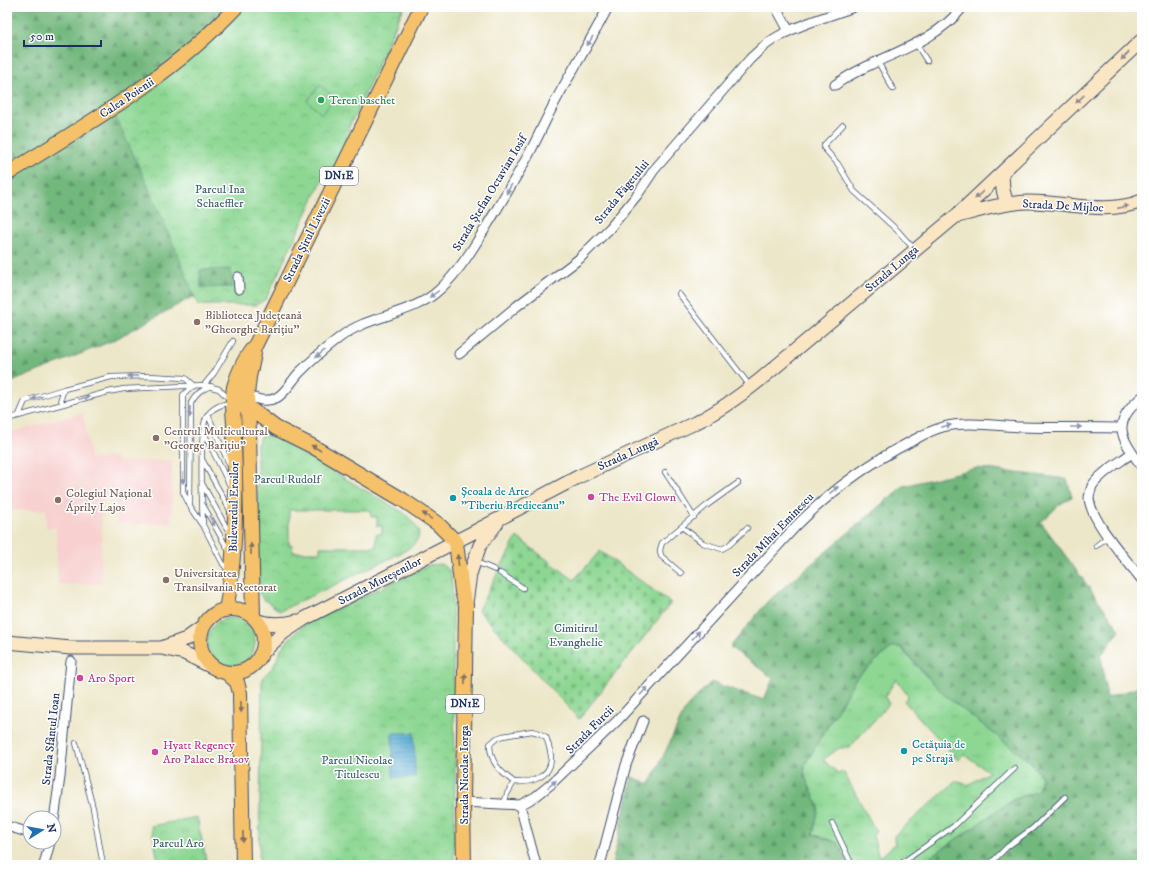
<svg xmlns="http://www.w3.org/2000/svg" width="1149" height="872" font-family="'IM FELL DW Pica',serif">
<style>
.built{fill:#f7d0cf}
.grass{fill:url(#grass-tufts);stroke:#548378;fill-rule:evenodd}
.forest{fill:url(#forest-firs);stroke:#46746e}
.cemetery{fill:url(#cemetery-stones);stroke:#548378}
.park{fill:url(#park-crowns);stroke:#548378;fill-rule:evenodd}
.pitch{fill:#8dd793;stroke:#548378}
.water{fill:url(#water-rules);stroke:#396e98}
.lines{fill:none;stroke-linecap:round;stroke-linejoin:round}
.lane-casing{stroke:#3a4b6e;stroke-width:6}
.street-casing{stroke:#3a4b6e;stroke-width:11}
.secondary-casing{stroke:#3a4b6e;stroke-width:15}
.primary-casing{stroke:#3a4b6e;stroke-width:16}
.lane{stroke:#fff;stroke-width:4.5}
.street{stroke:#fff;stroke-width:9}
.secondary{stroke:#fbe6c4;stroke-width:13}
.primary{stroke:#f5c16b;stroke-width:14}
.oneway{fill:#8d97ae}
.oneway2{fill:#8b8a91}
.oneway3{fill:#7d7164}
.leisure-dot{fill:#2e9e5b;stroke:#fff;stroke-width:1.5}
.education-dot{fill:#8d6e63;stroke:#fff;stroke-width:1.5}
.hotel-dot{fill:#d1479c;stroke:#fff;stroke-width:1.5}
.culture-dot{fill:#0f9aa8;stroke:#fff;stroke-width:1.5}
.labels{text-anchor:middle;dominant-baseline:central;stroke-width:3;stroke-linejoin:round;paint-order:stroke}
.shield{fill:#fff;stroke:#5f6d8e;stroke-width:1}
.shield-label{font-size:11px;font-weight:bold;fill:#1b2f5e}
.street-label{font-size:12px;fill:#1b2f5e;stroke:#fff}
.leisure-label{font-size:12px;fill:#27864d;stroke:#fff;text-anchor:start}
.park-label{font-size:12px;fill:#3d616e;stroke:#fff}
.education-label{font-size:12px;fill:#785e54;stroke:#fff;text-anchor:start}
.culture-label{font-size:12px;fill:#0d838f;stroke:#fff;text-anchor:start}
.hotel-label{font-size:12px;fill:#b23c85;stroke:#fff;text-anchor:start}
</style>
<defs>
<pattern id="grass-tufts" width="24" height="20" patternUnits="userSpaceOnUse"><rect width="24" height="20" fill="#8dd793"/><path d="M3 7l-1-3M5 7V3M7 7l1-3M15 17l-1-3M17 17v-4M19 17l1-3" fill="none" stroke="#79b981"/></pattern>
<pattern id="forest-firs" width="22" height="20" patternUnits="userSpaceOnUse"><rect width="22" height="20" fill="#72b87d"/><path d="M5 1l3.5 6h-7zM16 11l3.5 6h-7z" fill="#5d966a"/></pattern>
<pattern id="cemetery-stones" width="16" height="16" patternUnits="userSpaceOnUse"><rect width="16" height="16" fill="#8dd793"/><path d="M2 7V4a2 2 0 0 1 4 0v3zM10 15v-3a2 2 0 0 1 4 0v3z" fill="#79b981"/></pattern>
<pattern id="park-crowns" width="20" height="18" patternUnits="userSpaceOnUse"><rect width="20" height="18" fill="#8dd793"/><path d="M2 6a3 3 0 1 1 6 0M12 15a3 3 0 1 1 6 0" fill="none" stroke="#79b981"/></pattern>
<pattern id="water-rules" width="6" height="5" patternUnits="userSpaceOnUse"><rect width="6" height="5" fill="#57acd3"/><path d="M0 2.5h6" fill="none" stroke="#478cae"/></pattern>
</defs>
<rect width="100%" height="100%" fill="#fff"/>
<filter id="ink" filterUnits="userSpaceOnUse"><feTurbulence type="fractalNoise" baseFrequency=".025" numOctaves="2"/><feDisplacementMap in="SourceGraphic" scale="8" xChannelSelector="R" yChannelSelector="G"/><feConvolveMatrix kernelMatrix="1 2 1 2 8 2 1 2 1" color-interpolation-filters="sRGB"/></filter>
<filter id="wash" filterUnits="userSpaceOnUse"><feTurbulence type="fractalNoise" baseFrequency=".012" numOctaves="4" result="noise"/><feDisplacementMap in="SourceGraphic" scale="16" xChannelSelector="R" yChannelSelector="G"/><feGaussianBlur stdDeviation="0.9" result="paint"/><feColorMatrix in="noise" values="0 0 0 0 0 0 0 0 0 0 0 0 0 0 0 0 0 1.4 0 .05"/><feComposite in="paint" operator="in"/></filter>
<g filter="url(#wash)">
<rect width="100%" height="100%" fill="#ede7c9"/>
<path class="built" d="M83 413 91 459 116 456V462L172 460V524H116V499L102 501 101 584H58L56 528H46V510H7V433Z"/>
<path class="grass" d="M207 642a24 24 0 1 1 48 0a24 24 0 1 1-48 0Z
M892 647H900L925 675 1029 761 1042 777 1038 791 1013 800 919 865H848L838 843 813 834 819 807 805 777 804 766 856 678ZM896 679 908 696 904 701 958 760 964 754 989 772 968 785 956 781 894 836 895 844 879 858 873 835 876 831 843 771 839 774 823 760 839 748H849L889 704 885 697Z"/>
<path class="forest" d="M11 7H404L360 103 257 303 192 297 114 340 7 384V20Z
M977 468 1067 479 1072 497 1059 505 1041 522 1120 630 1101 656 1107 698 1142 686V865H919L1013 800 1038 791 1042 777 1029 761 943 694 901 647H892L856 678 804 766 805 777 819 807 813 834 838 843 848 865H612L632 777 650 784 686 708 711 682 764 700 773 678 730 647 768 601 903 486Z"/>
<path class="cemetery" d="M517 537 574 580 600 551 671 603 579 719 478 610Z"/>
<path class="park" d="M242 7H403L362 101 349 127 345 151 338 165 328 168 266 299 256 305H198C173 241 145 178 115 116L223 29ZM231 269 232 287 201 288 200 270Z
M269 434 404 513C425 532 424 541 399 554L280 611 263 599 258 591 257 445 261 436ZM289 510H371V517H377V526H382V534H376V547H320V552H293L292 545H289Z
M441 564 450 571 452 585 455 765 454 865H259L262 678 273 667 282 648 291 637 303 625 429 565Z
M197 817 207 865H159L151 826Z"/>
<path class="pitch" d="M320 85 335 98 322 114 307 101Z"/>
<path class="water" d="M392 733H414L415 777H393Z"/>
</g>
<g filter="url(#ink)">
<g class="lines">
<g class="lane-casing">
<path id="lane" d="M916 44 927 61
M878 62 893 89
M843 125 824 145V148L838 164 854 191 898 231 914 249
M679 294 750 386
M204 385 214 373 233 341
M193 386 183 395V492L190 506 203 525 223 564 228 570
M62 403 61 398 64 389 111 377 148 376 185 378 194 386
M19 415 25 401 64 389
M208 415 229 464
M7 419 108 392 124 389 204 385 219 389 230 400
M204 433 230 486
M203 461 231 512
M665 472 694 517
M203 485 230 534
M190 504 191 403C196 394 201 390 211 386
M203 505 230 553
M203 524C202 505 199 428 207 416 212 408 223 403 231 403
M682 527 703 543 722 549 729 545 747 528
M1096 546 1108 536
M476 562 495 570
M500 573 523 588
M681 573 661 556 660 550 662 543 706 506 738 483
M76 743 93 808 103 865
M504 804 507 794 514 782C530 783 551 778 551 758 551 751 548 743 546 737L539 733 532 731 503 736 497 738 490 744C490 762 500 772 514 782
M832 823 852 865
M899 865 954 826 1015 768
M989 865 1007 847 1033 828 1065 797"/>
</g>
<g class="street-casing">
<path id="street" d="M776 7 789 31
M835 85C876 55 929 49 963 7
M238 277 239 289
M459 354 517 306 579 259 610 228 638 194 654 170 750 59C759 50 768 42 779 36 802 23 829 16 854 7
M247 395C256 399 265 403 276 398 286 393 292 380 300 372 312 360 326 348 339 338 369 314 411 316 439 290 462 269 478 240 494 214 506 194 518 174 529 154 538 137 546 119 555 102 572 70 592 39 608 7
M1142 397C1110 424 1121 437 1142 467
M1132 453C1120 462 1100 473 1092 486 1091 490 1089 495 1089 498 1091 522 1127 560 1142 580
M463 802 520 805 535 797 550 785 617 721 796 526C830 492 867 464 910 442 921 436 931 430 943 427 965 421 998 426 1021 427 1055 428 1088 427 1121 428
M520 805 536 865
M54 820 60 777 71 661
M7 826 30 833
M44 865 50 842
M600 865 626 765 643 721"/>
</g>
<g class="secondary-casing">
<path id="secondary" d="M1002 173 1003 190 1007 204
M958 216C980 210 1003 203 1027 202 1066 201 1104 216 1142 201
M466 603 470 574 480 545 497 523
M257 621C271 625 282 625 297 621
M7 642 71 648H161L184 653 214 668
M161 648 186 639 203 627
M260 655 283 633 304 619 474 532 578 477 695 423C719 411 740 396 761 379L956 216 1142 40"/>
</g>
<g class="primary-casing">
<path id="primary" d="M7 174C87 124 171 77 236 7
M233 403 252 410 276 428 312 446 403 500 438 524 456 542 462 592 466 605 463 802 464 865
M200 641a32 32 0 1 1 64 0a32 32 0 1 1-64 0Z
M226 610C235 563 236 517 235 470 234 454 234 439 234 424 233 412 232 399 234 387 238 372 246 356 256 344L421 7
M253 616 249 430 247 395 249 377 254 354
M227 673 237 682 240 693 243 865"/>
</g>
<use href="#lane" class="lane"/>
<use href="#street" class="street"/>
<use href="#secondary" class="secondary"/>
<use href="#primary" class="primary"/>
</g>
<defs><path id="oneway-solid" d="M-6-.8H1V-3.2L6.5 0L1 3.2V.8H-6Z"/></defs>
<g class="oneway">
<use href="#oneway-solid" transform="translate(590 41) rotate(121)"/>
<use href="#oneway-solid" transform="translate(509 189) rotate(120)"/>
<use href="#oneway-solid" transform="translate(434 294) rotate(145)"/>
<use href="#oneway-solid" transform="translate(320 354) rotate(139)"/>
<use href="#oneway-solid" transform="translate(133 376) rotate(179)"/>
<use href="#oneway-solid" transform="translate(37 398) rotate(163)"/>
<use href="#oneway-solid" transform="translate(84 398) rotate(-14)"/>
<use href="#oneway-solid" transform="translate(190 412) rotate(91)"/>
<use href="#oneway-solid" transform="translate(946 426) rotate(-12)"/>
<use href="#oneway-solid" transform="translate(1076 427)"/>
<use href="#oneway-solid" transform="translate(183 478) rotate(90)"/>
<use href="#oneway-solid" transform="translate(834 490) rotate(-38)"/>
<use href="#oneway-solid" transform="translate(212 521) rotate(61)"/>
<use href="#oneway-solid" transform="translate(696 635) rotate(-47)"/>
<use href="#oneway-solid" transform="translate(644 691) rotate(-47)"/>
<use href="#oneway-solid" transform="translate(552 784) rotate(-42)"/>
</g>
<g class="oneway2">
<use href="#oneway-solid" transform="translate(1125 56) rotate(135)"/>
<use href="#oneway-solid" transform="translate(1080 99) rotate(137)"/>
<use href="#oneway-solid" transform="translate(979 195) rotate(137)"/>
<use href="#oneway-solid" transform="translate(1123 207) rotate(-13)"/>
</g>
<g class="oneway3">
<use href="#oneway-solid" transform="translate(316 448) rotate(-150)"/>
<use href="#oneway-solid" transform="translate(427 516) rotate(-146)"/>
<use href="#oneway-solid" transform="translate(251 549) rotate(-91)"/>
<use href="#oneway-solid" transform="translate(458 560) rotate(-96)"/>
<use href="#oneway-solid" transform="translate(465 679) rotate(-89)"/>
<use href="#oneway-solid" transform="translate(241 707) rotate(88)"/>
<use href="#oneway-solid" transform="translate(243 837) rotate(90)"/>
</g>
</g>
<circle class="leisure-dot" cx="321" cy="100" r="4"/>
<g class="education-dot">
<circle cx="197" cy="322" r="4"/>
<circle cx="156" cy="438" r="4"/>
<circle cx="58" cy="500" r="4"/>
<circle cx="166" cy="580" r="4"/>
</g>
<g class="hotel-dot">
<circle cx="591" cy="497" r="4"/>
<circle cx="80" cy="678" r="4"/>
<circle cx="155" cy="752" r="4"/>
</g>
<g class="culture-dot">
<circle cx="453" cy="498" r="4"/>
<circle cx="904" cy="751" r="4"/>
</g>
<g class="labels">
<g class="shield">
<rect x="320" y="167" width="38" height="18" rx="3"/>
<rect x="446" y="695" width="38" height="18" rx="3"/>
</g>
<g class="shield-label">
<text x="339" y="176">DN1E</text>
<text x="465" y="704">DN1E</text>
</g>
<g class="street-label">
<text transform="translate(127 98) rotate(-34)">Calea Poienii</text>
<text transform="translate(622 192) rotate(-51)">Strada Făgetului</text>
<text transform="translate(490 193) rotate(-59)">Strada Ștefan Octavian Iosif</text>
<text transform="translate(1063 206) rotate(3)">Strada De Mijloc</text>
<text transform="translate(307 240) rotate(-64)">Strada Șirul Livezii</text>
<text transform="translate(892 269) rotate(-40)">Strada Lungă</text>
<text transform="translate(628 454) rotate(-24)">Strada Lungă</text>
<text transform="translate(234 507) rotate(-89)">Bulevardul Eroilor</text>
<text transform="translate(773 535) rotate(-46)">Strada Mihai Eminescu</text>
<text transform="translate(380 581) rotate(-27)">Strada Mureșenilor</text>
<text transform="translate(590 730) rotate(-45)">Strada Furcii</text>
<text transform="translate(51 739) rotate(-84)">Strada Sfântul Ioan</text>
<text transform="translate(464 775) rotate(-90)">Strada Nicolae Iorga</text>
</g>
<g class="leisure-label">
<text x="329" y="100">Teren baschet</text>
</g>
<g class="park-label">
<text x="220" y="189">Parcul Ina<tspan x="220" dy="14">Schaeffler</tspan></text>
<text x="287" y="479">Parcul Rudolf</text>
<text x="576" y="628">Cimitirul<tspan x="576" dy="14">Evanghelic</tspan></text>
<text x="357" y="760">Parcul Nicolae<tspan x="357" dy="14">Titulescu</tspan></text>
<text x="178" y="843">Parcul Aro</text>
</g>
<g class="education-label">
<text x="205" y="315">Biblioteca Județeană<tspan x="205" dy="14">"Gheorghe Barițiu"</tspan></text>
<text x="164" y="431">Centrul Multicultural<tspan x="164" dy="14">"George Barițiu"</tspan></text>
<text x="66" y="493">Colegiul Național<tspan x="66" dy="14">Áprily Lajos</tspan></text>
<text x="174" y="573">Universitatea<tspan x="174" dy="14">Transilvania Rectorat</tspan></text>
</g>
<g class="culture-label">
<text x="461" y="491">Școala de Arte<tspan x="461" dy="14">"Tiberiu Brediceanu"</tspan></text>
<text x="912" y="744">Cetățuia de<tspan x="912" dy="14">pe Strajă</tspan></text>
</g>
<g class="hotel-label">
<text x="599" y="497">The Evil Clown</text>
<text x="88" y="678">Aro Sport</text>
<text x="163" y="745">Hyatt Regency<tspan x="163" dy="14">Aro Palace Brasov</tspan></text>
</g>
</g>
<rect width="1149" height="872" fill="none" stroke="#fff" stroke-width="24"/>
<g transform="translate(42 830) rotate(79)"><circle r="19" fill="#ffffff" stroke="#a4acbf"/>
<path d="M0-3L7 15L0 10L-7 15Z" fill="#1f6fb2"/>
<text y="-6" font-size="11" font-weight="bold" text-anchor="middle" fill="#1b2f5e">N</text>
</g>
<path d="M24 40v6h77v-6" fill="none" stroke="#1b2f5e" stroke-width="2"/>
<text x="30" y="40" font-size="12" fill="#1b2f5e" stroke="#ffffff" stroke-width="3" paint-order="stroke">50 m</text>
</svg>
